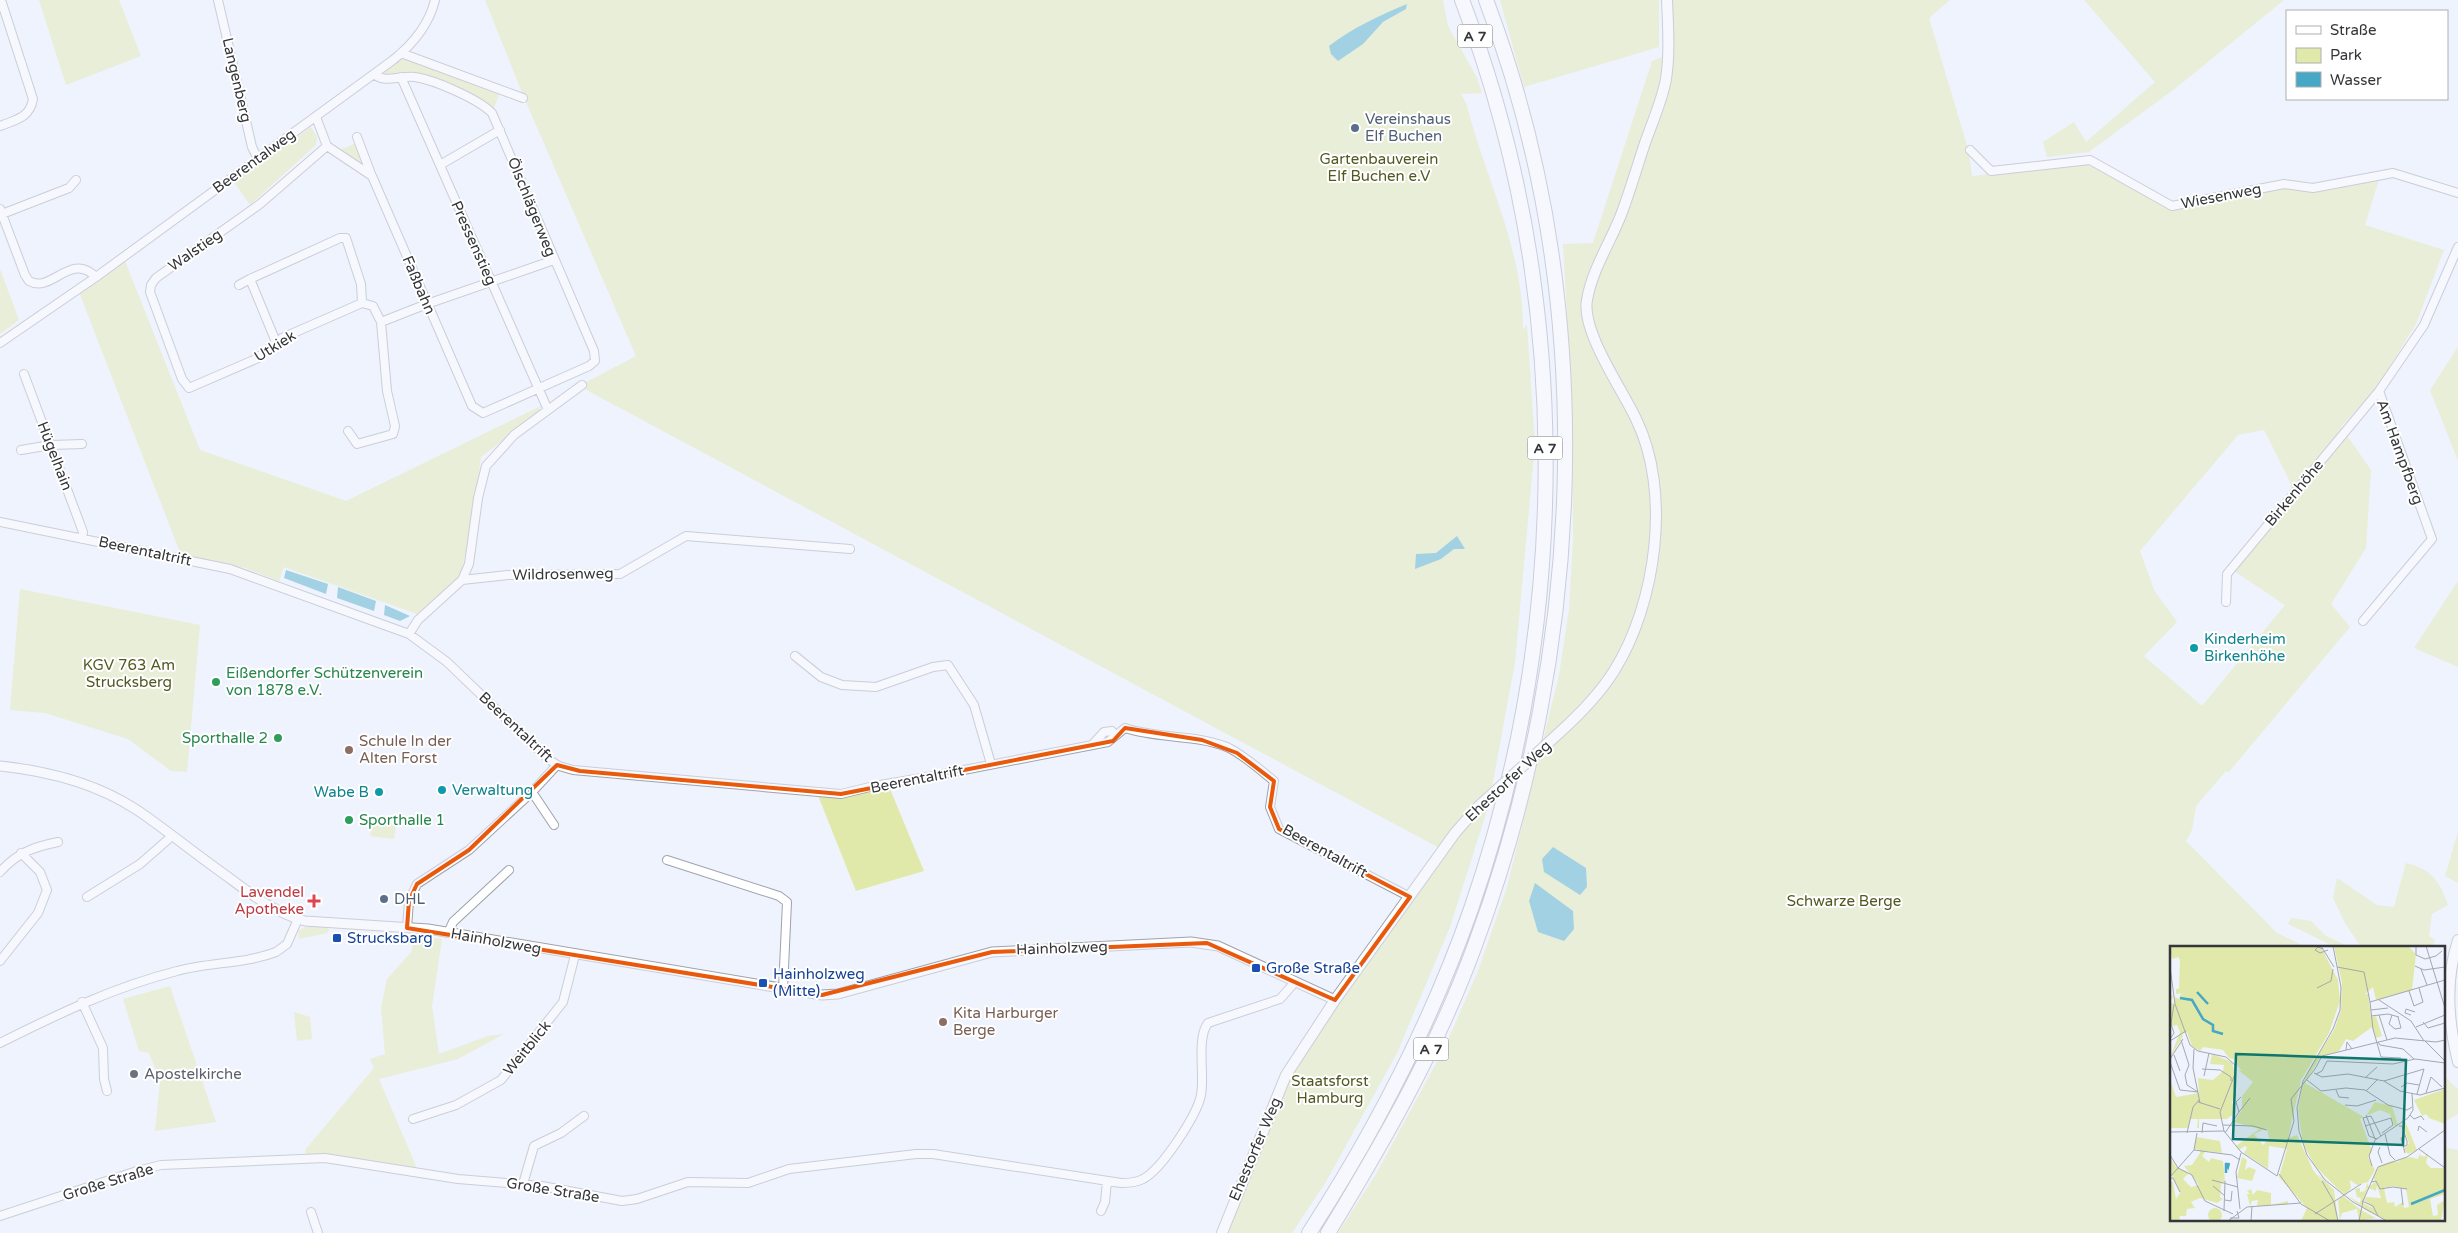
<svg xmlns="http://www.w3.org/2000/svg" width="2458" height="1233" font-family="'Varela Round',sans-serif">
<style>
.green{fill:#e1e9aa;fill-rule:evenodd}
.water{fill:#46a8c5}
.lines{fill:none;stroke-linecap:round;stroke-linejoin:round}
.minor-casing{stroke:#9ea2ac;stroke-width:10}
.tertiary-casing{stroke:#9ea2ac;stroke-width:11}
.secondary-casing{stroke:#9ea2ac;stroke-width:12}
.motorway-casing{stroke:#9ea2ac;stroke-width:16}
.minor{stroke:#fff;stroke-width:8}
.tertiary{stroke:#fff;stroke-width:9}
.secondary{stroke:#fff;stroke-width:10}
.motorway{stroke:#fff;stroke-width:14}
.secondary-bridge-casing{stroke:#9ea2ac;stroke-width:12;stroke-linecap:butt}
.secondary-bridge{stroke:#fff;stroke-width:10}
.marked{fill:none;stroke:#e8590c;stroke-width:4;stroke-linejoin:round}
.service-dot{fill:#5c6f8a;stroke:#fff;stroke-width:2}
.culture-dot{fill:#0f9aa8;stroke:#fff;stroke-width:2}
.leisure-dot{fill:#2e9e5b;stroke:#fff;stroke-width:2}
.education-dot{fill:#8d6e63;stroke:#fff;stroke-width:2}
.health-dot{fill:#e0444e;stroke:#fff;stroke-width:2}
.transit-dot{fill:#1a4fb4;stroke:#fff;stroke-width:2}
.worship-dot{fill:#6b7280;stroke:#fff;stroke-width:2}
.labels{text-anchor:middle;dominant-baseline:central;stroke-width:4;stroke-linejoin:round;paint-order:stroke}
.shield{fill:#fff;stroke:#717275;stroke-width:1}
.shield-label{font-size:14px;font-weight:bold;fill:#34363a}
.street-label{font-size:15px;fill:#34363a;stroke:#fff}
.service-label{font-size:15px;fill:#4e5e75;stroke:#fff;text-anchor:start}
.park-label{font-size:15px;fill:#535820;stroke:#fff}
.culture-label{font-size:15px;fill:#0d838f;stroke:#fff;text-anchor:start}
.leisure-label{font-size:15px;fill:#27864d;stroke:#fff;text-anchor:start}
.education-label{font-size:15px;fill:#785e54;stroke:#fff;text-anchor:start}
.health-label{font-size:15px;fill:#be3a42;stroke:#fff;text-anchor:end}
.transit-label{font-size:15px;fill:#164399;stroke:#fff;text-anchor:start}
.worship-label{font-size:15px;fill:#5b616d;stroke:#fff;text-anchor:start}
.inset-river{fill:none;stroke:#46a8c5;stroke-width:2.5}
.inset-road{fill:none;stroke:#a4a7af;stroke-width:1}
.view{fill:#0f766e;fill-opacity:0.15;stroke:#0f766e;stroke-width:2.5}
.inset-edge{fill:none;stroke:#34363a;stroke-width:2.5}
</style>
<rect width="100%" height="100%" fill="#eff3fd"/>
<path class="green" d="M39 0H119L141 56 66 85Z
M485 0H1443L1448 26 1477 78 1482 93 1461 94 1466 103C1485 177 1524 251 1523 329L1527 325 1535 444 1515 662 1489 804 1450 927 1397 1053 1327 1180 1292 1233H1226L1293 1071 1443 850 579 386 636 356 523 95ZM1407 4 1406 9 1377 26 1338 39 1371 20Z
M1500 0H1659V47L1524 87Z
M1672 0H1950L1929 18 1969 152 1972 176 2087 162 2168 209 2281 186 2310 189 2380 176 2365 225 2444 250 2416 324 2377 387 2341 427 2371 470 2366 548 2331 604 2350 627 2228 773 2226 771 2196 806 2192 830 2186 841 2277 933 2306 947H2172V1219H2444V1144L2447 1148 2458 1150V1233H1338L1376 1174 1445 1047 1478 971 1507 887 1559 675 1569 609 1573 540 1572 405 1563 244 1593 243 1652 61 1674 53ZM2264 430 2291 484 2289 502 2234 571 2285 605 2202 706 2144 656 2177 622 2154 590 2140 551 2238 435Z
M2084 0H2284L2177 87 2089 152 2047 157 2043 142 2074 122 2086 142 2155 82Z
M401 53 501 90 492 113 431 81 383 79 382 72Z
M311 127 317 137 316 145 250 205 234 182Z
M359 142 367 164 359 167 335 152Z
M125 261 200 450 346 501 541 406 538 414 481 457 472 525 460 577 417 614 284 567 279 581 245 568 181 555 79 292Z
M0 269 19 320 0 334Z
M2458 347V461L2430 390Z
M2458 581V667L2414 648Z
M20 589 200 625 187 772 171 771 128 739 45 713 10 710Z
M888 784 924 871 856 891 817 793 834 794Z
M372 822 396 824 394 839 370 836Z
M2458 832V883L2445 876Z
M2406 863C2431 869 2440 881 2448 905L2432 914 2429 936 2435 940 2433 947H2361L2345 923 2333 898 2337 878 2377 905 2394 907Z
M2291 918 2311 921 2326 936 2350 947H2335L2288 924Z
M308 926 327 927 329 930 327 933 299 939 298 931Z
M413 934 442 939 432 1006 439 1054 488 1036 504 1034 458 1059 379 1079 419 1173 307 1159 305 1150 374 1068 370 1059 385 1054 381 1007 387 979 412 951Z
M170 986 216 1122 155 1131 160 1081 149 1053 139 1051 123 999Z
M294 1012 310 1017 312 1039 297 1041Z
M2444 1076 2458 1089V1114L2444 1122Z"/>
<path class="water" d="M1407 4 1406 9 1383 22 1363 44 1338 61 1331 54 1329 46C1352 28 1380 15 1407 4Z
M1457 536 1465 549H1454L1441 559 1415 569 1416 554 1436 553Z
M286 570 328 584 326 594 284 578Z
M338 587 376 601 374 611 337 598Z
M385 605 410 616 400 621 384 615Z
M1553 847 1586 868 1587 887 1580 895 1544 872 1542 859Z
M1535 883 1573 911 1574 929 1564 941 1538 932 1529 901Z"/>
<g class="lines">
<g class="minor-casing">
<path id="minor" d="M218 0 252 147 258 159
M401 53 523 98
M401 77 548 410
M316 117 327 146 372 176 472 406 483 413 589 366 595 361 594 351 492 113C478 99 435 80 415 77 401 75 385 84 374 74
M0 126C15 120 30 118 33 99L1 0
M357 137 371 174
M327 146 260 204 156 278 151 285 150 292 182 379 189 388 256 359 282 338 362 303 373 306 381 322 387 391 395 426 393 434 357 444 348 431
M1970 150 1991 171 2090 160 2172 206 2284 184 2313 188 2393 173 2458 193
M440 165 500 130
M0 209 25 275 29 281C52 294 70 251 96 277
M2 214 69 188 76 180
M250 279 340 238H346L361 284 362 303
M239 285 250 279 276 342
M381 322 427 304 554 260
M0 343 96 277 393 60C413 44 429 25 435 0
M24 374 83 532 82 539
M21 450 51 445 82 444
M0 522 230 569 409 634 447 662 548 759 559 766 573 770 841 794 874 786 928 777 1108 742 1125 728C1158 739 1194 734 1227 747 1244 755 1259 769 1274 781L1270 807 1279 829 1410 897
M462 580 469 564 478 498 486 466 514 435 582 385
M2226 602 2227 574 2379 391
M2363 621 2432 539 2379 391 2424 325 2458 247
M409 634 418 620 462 580 508 575 620 574 686 536 850 549
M795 656 821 677 842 685 876 687 933 667 948 665 974 705 991 764
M1092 745 1104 732 1112 731 1114 735
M532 792 554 825
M667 860 779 896 787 902 783 990
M0 872C17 853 33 847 58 842
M87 897 140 864 172 836
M407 928 409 901 417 884 469 850 532 792 557 765
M448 933 453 922 509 870
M0 961 38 913 47 890 40 872 21 853
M82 1002 103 1048 104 1079 107 1091
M0 1043C58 1014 114 987 177 971 209 962 245 964 276 952L287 944 298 919
M413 1119 456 1105 501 1080 563 1002 575 955
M523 1184 534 1146 561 1133 584 1116
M1101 1211 1105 1202 1107 1181
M311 1212 318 1233
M0 1216 137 1171 161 1165 325 1158 458 1179 542 1186 622 1201 637 1199 688 1182 748 1183 789 1169 916 1154H933L1121 1183C1128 1183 1136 1183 1143 1179 1162 1169 1197 1115 1201 1095 1205 1074 1196 1039 1208 1023L1280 999 1295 982"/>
</g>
<g class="tertiary-casing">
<path id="tertiary" d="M0 766C48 771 96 783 137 810 164 828 190 850 217 869 245 889 271 912 305 921L428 929 822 995 838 994 992 952 1191 942 1218 946 1335 1000"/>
</g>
<g class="secondary-casing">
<path id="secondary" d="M1559 733C1580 714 1599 695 1614 671 1656 604 1672 492 1636 419 1622 389 1581 331 1587 300 1592 270 1610 243 1621 215 1630 191 1637 167 1645 143 1652 123 1662 101 1666 79 1670 53 1668 26 1667 0
M2458 940C2445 981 2448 1021 2458 1062
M1222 1233 1286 1075 1335 1000 1455 833 1478 807"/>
</g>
<g class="motorway-casing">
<path id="motorway" d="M1309 1233C1375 1131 1431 1023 1471 909 1572 617 1572 289 1462 0
M1328 1233C1384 1141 1438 1047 1475 945 1586 647 1600 300 1486 0"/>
</g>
<use href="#minor" class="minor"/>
<use href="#tertiary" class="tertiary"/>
<use href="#secondary" class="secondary"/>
<use href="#motorway" class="motorway"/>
<g class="secondary-bridge-casing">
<path id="secondary-bridge" d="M1478 807 1559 733"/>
</g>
<use href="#secondary-bridge" class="secondary-bridge"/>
</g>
<path d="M0 0H2458V1233H0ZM1125 728 1202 740 1237 753 1274 781 1270 807 1279 829 1410 897 1335 1000 1207 943 992 952 822 995 407 928 409 901 417 884 469 850 557 765 580 771 841 794 1113 741Z" fill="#eff3fd" fill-opacity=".55" fill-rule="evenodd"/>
<path class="marked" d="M1125 728 1202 740 1237 753 1274 781 1270 807 1279 829 1410 897 1335 1000 1207 943 992 952 822 995 407 928 409 901 417 884 469 850 557 765 580 771 841 794 1113 741Z"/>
<g class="service-dot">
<circle cx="1355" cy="128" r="5"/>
<circle cx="384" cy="899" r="5"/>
</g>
<g class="culture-dot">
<circle cx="2194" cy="648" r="5"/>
<circle cx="442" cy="790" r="5"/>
<circle cx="379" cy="792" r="5"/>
</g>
<g class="leisure-dot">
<circle cx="216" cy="682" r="5"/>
<circle cx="278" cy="738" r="5"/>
<circle cx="349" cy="820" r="5"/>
</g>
<g class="education-dot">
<circle cx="349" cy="750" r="5"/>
<circle cx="943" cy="1022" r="5"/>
</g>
<path class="health-dot" d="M311.5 893.5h5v5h5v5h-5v5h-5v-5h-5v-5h5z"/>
<g class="transit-dot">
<rect x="332" y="933" width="10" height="10" rx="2.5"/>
<rect x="1251" y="963" width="10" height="10" rx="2.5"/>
<rect x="758" y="978" width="10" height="10" rx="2.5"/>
</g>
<circle class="worship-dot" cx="134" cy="1074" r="5"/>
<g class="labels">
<g class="shield">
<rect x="1457.5" y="24.5" width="35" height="23" rx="4"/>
<rect x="1527.5" y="436.5" width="35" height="23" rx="4"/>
<rect x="1413.5" y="1037.5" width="35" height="23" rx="4"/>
</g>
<g class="shield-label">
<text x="1475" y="36">A 7</text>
<text x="1545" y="448">A 7</text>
<text x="1431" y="1049">A 7</text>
</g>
<g class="street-label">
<text transform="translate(237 80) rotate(77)">Langenberg</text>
<text transform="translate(254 161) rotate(-36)">Beerentalweg</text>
<text transform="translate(2221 196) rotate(-11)">Wiesenweg</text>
<text transform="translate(532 207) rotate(68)">Ölschlägerweg</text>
<text transform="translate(474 243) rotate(66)">Pressenstieg</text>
<text transform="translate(195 250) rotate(-35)">Walstieg</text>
<text transform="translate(419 285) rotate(67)">Faßbahn</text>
<text transform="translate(275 346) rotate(-32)">Utkiek</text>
<text transform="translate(2400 452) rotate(70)">Am Hampfberg</text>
<text transform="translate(55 456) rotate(69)">Hügelhain</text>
<text transform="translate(2294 493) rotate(-50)">Birkenhöhe</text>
<text transform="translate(145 551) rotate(12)">Beerentaltrift</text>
<text transform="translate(563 574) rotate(-1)">Wildrosenweg</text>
<text transform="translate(516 727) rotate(43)">Beerentaltrift</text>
<text transform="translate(917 779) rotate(-11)">Beerentaltrift</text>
<text transform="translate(1508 781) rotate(-43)">Ehestorfer Weg</text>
<text transform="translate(1325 851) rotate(29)">Beerentaltrift</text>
<text transform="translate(496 941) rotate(10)">Hainholzweg</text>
<text transform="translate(1062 948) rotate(-2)">Hainholzweg</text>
<text transform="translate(527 1048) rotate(-51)">Weitblick</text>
<text transform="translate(1255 1149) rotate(-67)">Ehestorfer Weg</text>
<text transform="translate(108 1182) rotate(-17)">Große Straße</text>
<text transform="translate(553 1190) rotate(9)">Große Straße</text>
</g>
<g class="service-label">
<text x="1365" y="119">Vereinshaus<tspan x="1365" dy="17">Elf Buchen</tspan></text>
<text x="394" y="899">DHL</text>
</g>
<g class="park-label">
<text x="1379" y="159">Gartenbauverein<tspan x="1379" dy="17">Elf Buchen e.V</tspan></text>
<text x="129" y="665">KGV 763 Am<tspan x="129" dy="17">Strucksberg</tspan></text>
<text x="1844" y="901">Schwarze Berge</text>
<text x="1330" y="1081">Staatsforst<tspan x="1330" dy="17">Hamburg</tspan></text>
</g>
<g class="culture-label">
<text x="2204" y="639">Kinderheim<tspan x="2204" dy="17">Birkenhöhe</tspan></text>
<text x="452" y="790">Verwaltung</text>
<text x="369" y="792" text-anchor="end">Wabe B</text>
</g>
<g class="leisure-label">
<text x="226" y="673">Eißendorfer Schützenverein<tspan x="226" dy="17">von 1878 e.V.</tspan></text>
<text x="268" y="738" text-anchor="end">Sporthalle 2</text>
<text x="359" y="820">Sporthalle 1</text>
</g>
<g class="education-label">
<text x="359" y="741">Schule In der<tspan x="359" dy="17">Alten Forst</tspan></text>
<text x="953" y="1013">Kita Harburger<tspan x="953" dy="17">Berge</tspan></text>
</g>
<g class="health-label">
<text x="304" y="892">Lavendel<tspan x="304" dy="17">Apotheke</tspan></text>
</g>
<g class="transit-label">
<text x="347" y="938">Strucksbarg</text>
<text x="1266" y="968">Große Straße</text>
<text x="773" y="974">Hainholzweg<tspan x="773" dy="17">(Mitte)</tspan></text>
</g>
<g class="worship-label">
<text x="144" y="1074">Apostelkirche</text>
</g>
</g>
<g transform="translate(2170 946)">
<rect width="275" height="275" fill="#eff3fd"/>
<path d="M0 0H150L154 7 168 34 170 55 159 87 131 134 118 192 127 189 143 224 155 239 147 227 164 244 168 275H131L137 262 109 231 117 203 99 200 98 223 74 207 77 202 75 200 69 204 66 200 89 183 64 176 72 164V150L83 136 68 124 72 125 65 117 66 114 59 112 53 104 33 101 30 105 22 100 17 86 11 88 13 90 0 112 10 86 7 79 2 80 0 75V50L4 49 1 55 4 59 5 51 9 53 11 47 6 48V43H9L10 14 8 11 2 13ZM97 182 99 193 93 199 84 188ZM164 0H238L246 8 242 44 206 54 203 41 195 48H198L201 71 206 70 212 90 206 92 202 81 183 95 176 93 169 105 151 110 135 137 194 171 190 173 202 205 198 211 205 224 198 236 187 239 180 234 181 242 176 249 190 257 191 252 187 251 185 243 190 242V246L195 245 197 237 199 241 206 235 203 232 209 220 222 215 230 216 228 214 240 211 248 213 249 209 255 211 256 208 258 209 256 217 261 222H275V248L260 253 263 270 268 269 267 259 275 254 271 275H219L198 265 192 261 193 257 205 263 194 254 196 251 211 252 207 239 206 245 198 242 191 260 169 244 145 220 133 198 128 165 132 140 139 123 164 84 171 64 172 37ZM223 240 236 243 239 261 234 262 233 256 225 261 224 256 217 257 214 242ZM42 108 62 116 66 133 63 146 67 148 62 156 66 166 57 173H29V182H27L28 173H20L18 182H0V133L6 151 29 147 28 132 43 134 53 125 54 119 40 118ZM275 143V178L259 172 256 168 252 170 244 154ZM205 156 222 160 228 179 225 181 220 168 210 164 196 170ZM235 175 247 204 238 208 234 203 239 197 232 177ZM26 191 50 195 52 207 36 205 32 210 39 216 41 212 53 215 55 235 51 238 50 251 53 253 47 257 30 252 21 256 25 262 17 263 16 270H10L9 275H0V236H3L6 253 10 247 0 225V211L6 221 19 227 13 233 21 241 29 239 14 220 22 219 30 207V204L24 203ZM72 211 77 214 75 224 79 221 86 224 82 235 67 232ZM81 243 83 249 87 244 101 247V259L118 255V258L87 260 88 254 82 255 80 260 77 248H80L77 245ZM173 250 191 264 206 272 189 275 187 263 172 267 170 275 168 254ZM38 269a7 7 0 1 1 14 0a7 7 0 1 1-14 0Z" fill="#e1e9aa" fill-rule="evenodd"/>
<path class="inset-river" d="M27 46 38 58M10 52 22 54 33 73 43 79V85L53 88M56 227V217L58 221 59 217M241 258 275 244"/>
<path class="inset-road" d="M151 0 164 21M163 0 171 41 170 64 163 83 133 135 127 162 129 185 137 209 155 234 183 256 217 275M246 0V9L255 13 266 10 272 5M256 0 275 62M153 3 148 1 145 4 150 7 158 4M245 20 254 24 275 21M0 21 5 58 20 99 28 105 56 111 65 119V128L50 166 54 185 71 206M167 21 194 26 200 56M251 23 257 39M147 42 161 35 163 23M239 45 244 60 253 56 249 42M209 54 241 75 254 95M201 64 218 62M209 69 217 94M222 69 219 78 225 83 231 82 228 71M241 69 235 67 236 63 245 66M201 70 218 68 229 71M253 76 258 82 275 77M246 81 275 69M0 93 4 87 1 78 4 58M11 94 19 119 15 129 17 139 28 146M0 95 16 85M255 95 275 115M208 96 210 99 233 103 244 113M24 103 23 122 30 157M176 104 177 96 182 103M4 109 10 125M231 112 211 111 203 83 200 56 275 34M0 113 13 93M0 116 10 144 28 146M32 123 50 124 61 131V135M144 127 152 131 178 128 214 135 230 145 250 149 275 142M146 128 152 125 157 115 223 118 245 113 275 117M34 130 39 107M195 132 207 121M137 134 151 145 176 142 195 144 218 159 237 164 242 161M214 135 254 123 247 148M231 141 237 137 249 139M166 144 169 151 179 152M196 145 207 134M256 147 261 131 272 141M28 156 50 163M175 159 187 160 206 154M69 166 80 152M196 169 205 193M240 169 244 173 251 170 254 174M53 179 83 180 97 184M195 180 221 172 223 179 212 187M229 180H232L237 195V199L233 201M248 185 249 180 257 186M0 186 54 185M17 187 23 161 29 154M32 187 33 177 47 180M55 187 69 166 66 156 71 151M215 188 220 209 225 214M207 193 199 190 193 172 201 170 211 190M205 194 238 172 243 164 242 147M210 201 208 206 212 217M249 203 275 222M24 204 62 209 70 214M24 204 27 187M71 206 107 230M235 207 231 192 235 190M0 209 8 222M202 220 199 210 205 194M8 222 22 229 35 255 63 268M109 228 131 258 160 275M107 230 124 175 121 153 145 123 152 110 225 92 266 96 275 94M0 231 24 204M0 232H3L10 246M42 234 68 241M152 235 164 256 168 275M201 236 206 235 210 243 223 241 237 243M43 240 55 250M231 242 233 259M55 254 61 255 62 245M192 255 203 260 208 270M70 263 66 226 71 207M54 265 55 235M145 268 191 238M60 272H69L67 265M58 275 77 261 131 257M81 275 82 260M189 275 193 255 208 221 237 211 275 184"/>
<path class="view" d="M66 108 236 114 233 199 63 193Z"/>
<rect width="275" height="275" class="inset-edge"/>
</g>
<rect x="2286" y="10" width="162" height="90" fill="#ffffff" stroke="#aeafb0"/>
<rect x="2296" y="26" width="25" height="8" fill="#ffffff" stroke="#aeafb0"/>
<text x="2330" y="35" font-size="15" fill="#34363a">Straße</text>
<rect x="2296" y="48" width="25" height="15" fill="#e1e9aa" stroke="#aeafb0"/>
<text x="2330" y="60" font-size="15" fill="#34363a">Park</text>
<rect x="2296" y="72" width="25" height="15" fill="#46a8c5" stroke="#aeafb0"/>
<text x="2330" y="85" font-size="15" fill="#34363a">Wasser</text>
</svg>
